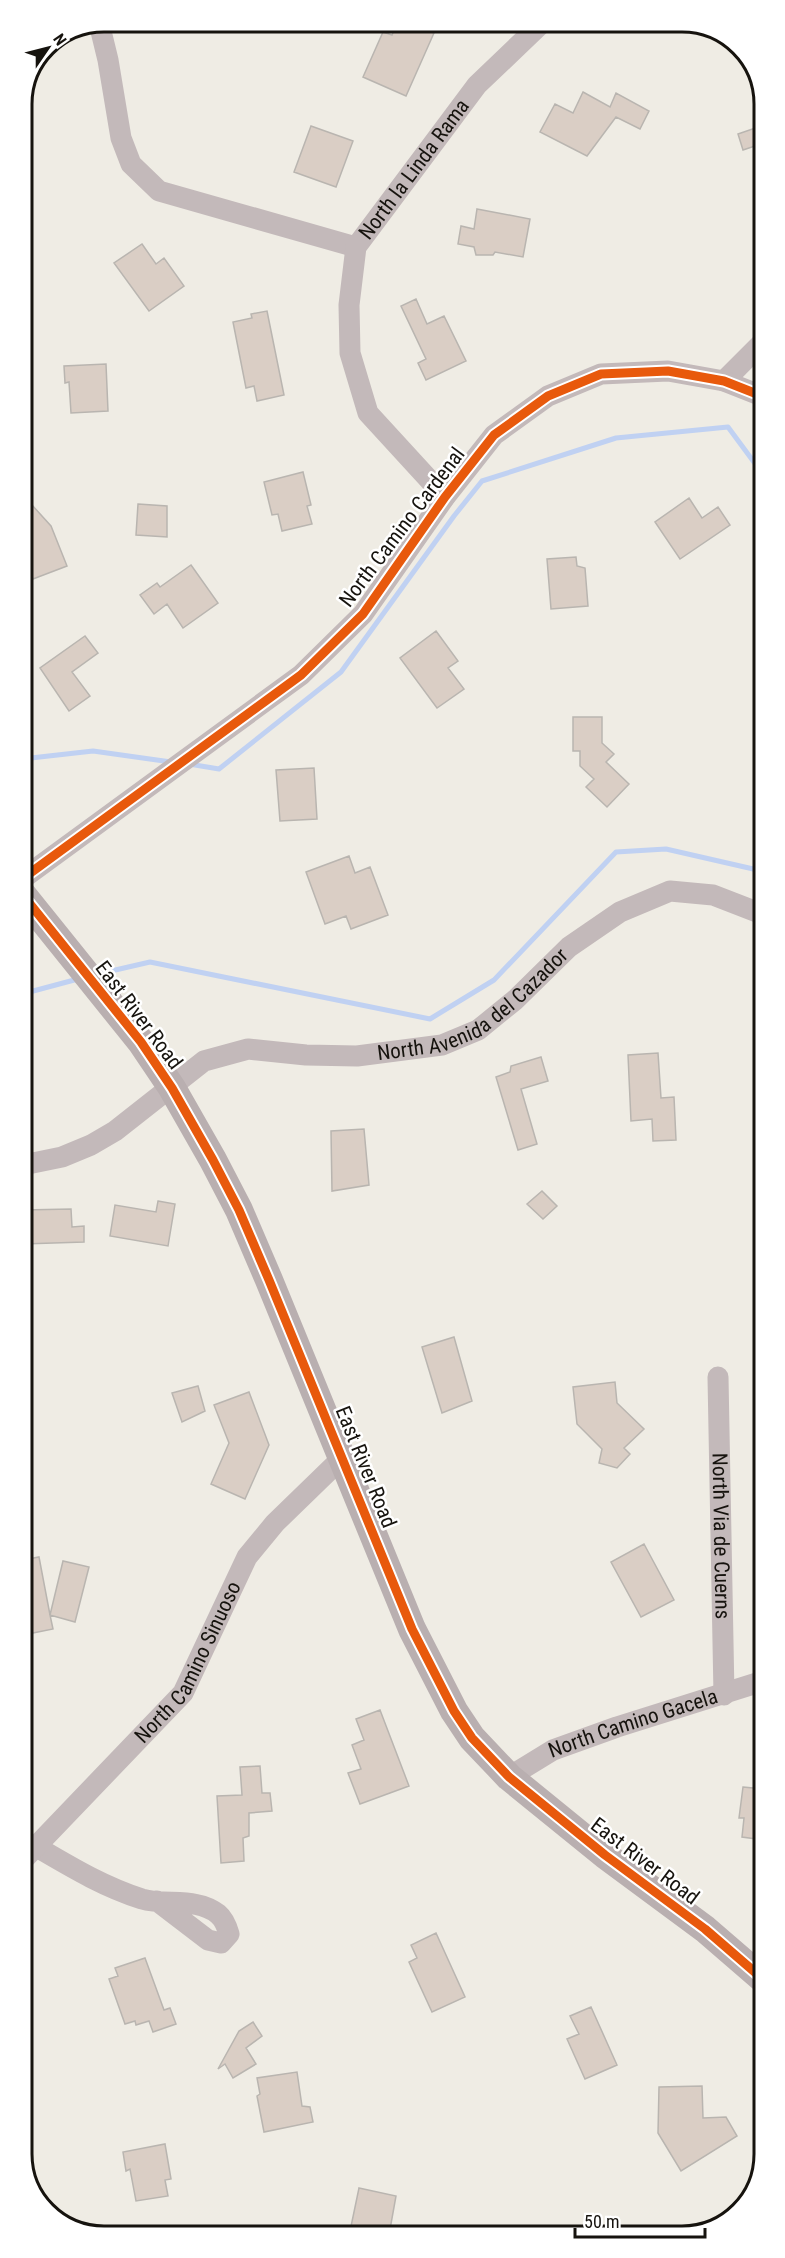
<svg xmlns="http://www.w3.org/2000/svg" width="785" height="2258" font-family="'Roboto Condensed',sans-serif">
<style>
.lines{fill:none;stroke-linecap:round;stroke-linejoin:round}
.stream{stroke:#c0d1f2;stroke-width:5}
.building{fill:#dacec5;stroke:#b9b5b0;stroke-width:1.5}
.street{stroke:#c3b9ba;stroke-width:21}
.secondary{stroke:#b9afb0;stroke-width:28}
.cycleway-casing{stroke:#fff;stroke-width:13}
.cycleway{stroke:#e8590c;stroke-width:9}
.labels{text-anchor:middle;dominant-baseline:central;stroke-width:5;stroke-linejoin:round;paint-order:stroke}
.street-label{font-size:21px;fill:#16130e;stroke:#fff}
.rim{fill:none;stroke:#16130e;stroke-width:3}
</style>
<rect width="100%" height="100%" fill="#efece4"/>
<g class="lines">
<path class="stream" d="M22 759 93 751 171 762
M189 764 219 769 341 672 454 516 482 481 616 438 728 427 762 473
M98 974 150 962 430 1019 494 980 616 852 666 849 762 871
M22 994 78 979"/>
</g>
<path class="building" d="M398 21H406L434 33 406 96 363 77 383 32 392 35Z
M583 92 610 107 616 93 649 111 640 129 616 117 587 156 540 132 555 104 573 113Z
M311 126 353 141 336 187 294 172Z
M761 126V144L743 150 738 134Z
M477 209 530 219 523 257 495 252 493 255H476L474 247 458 244 461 226 474 229Z
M142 244 156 264 164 258 184 286 149 311 114 263Z
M416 299 427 324 444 316 466 361 426 380 418 363 426 359 401 306Z
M267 311 284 395 257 401 254 386 246 388 233 322 252 318 251 314Z
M106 364 108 411 71 413 69 382 65 383 64 366Z
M303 472 311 505 307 506 312 524 282 531 278 514 272 515 264 482Z
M22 494 51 526 67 566 33 579 22 550Z
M689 498 702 518 718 507 730 525 680 559 655 522Z
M138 504 167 506V537L136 535Z
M576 557 577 566 585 568 588 606 551 609 547 559Z
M191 565 218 603 183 628 167 604 154 614 140 595 157 583 160 587Z
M436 631 458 661 448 668 464 689 437 708 400 658Z
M85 636 98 653 72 672 90 696 69 711 40 668Z
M573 717H602V743L614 754 606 762 629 784 607 807 586 787 594 779 580 766V751H573Z
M314 768 317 819 280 821 276 770Z
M349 856 355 873 370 867 388 915 351 929 346 916 325 924 306 872Z
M658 1053 661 1098 674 1097 676 1140 653 1141 652 1119 631 1121 628 1055Z
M541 1057 548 1081 521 1089 537 1144 518 1150 496 1077 510 1072 511 1066Z
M364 1129 369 1185 332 1191 331 1131Z
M542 1191 557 1206 543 1219 527 1204Z
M158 1201 175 1204 168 1246 110 1236 115 1205 156 1212Z
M71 1209 72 1227 84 1226V1242L23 1244V1210Z
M454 1337 472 1401 442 1413 422 1347Z
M615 1382 617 1403 644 1429 624 1448 630 1454 617 1468 599 1463 602 1449 577 1424 573 1387Z
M198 1386 205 1411 182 1422 172 1393Z
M249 1392 269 1445 245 1499 211 1484 229 1443 214 1405Z
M644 1544 674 1600 641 1617 611 1562Z
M39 1557 50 1615 63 1561 89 1567 75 1622 50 1615 53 1629 23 1635V1560Z
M380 1710 409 1786 360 1804 348 1773 361 1769 352 1745 364 1740 356 1719Z
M260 1766 262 1793H270L272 1811 249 1813V1836L243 1838 244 1861 221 1863 217 1796 242 1795 240 1767Z
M743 1787 763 1789 764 1840 742 1837 744 1818H739Z
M436 1933 465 1997 432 2012 409 1962 417 1958 411 1945Z
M145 1958 164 2010 170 2008 176 2024 153 2032 149 2021 136 2025 135 2021 125 2024 109 1979 118 1976 115 1968Z
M591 2007 617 2065 585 2079 567 2039 579 2034 570 2016Z
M253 2022 262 2036 246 2048 256 2064 233 2078 225 2064 218 2069 239 2031Z
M297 2072 302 2106 310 2107 313 2122 264 2132 257 2096 260 2094 257 2078Z
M702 2086 703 2118 726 2117 737 2136 681 2171 658 2133 659 2087Z
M165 2144 171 2179 165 2180 168 2196 136 2201 130 2169 126 2171 123 2152Z
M359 2188 396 2196 389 2235 349 2236Z"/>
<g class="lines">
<g class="street">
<path d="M99 23 108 60 121 138 131 164 159 191 356 247"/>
<path d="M724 381 761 344"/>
<path id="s1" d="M445 497 368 413 350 353 349 305 356 247 477 85 544 21"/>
<path d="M22 879 301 675 363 614 445 497 494 435 548 396 601 374 668 371 724 381 762 396"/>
<path id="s2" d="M23 1165 62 1157 91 1145 115 1131 204 1061 248 1049 306 1055 357 1056 442 1045 478 1030 515 1000 569 947 620 912 670 891 713 895 762 914"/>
<path id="s3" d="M718 1377 724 1695"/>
<path id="s4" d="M509 1777 553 1750 617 1727 763 1681"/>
<path d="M35 1846C71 1867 102 1886 142 1899 166 1906 197 1897 218 1914 224 1919 227 1927 229 1934L221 1943 208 1940 157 1901"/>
<path id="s5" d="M23 1860 183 1693 247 1557 275 1523 343 1457"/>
</g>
<path class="secondary" d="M22 894 141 1042 172 1088 213 1160 239 1210 269 1280 412 1629 454 1711 472 1738 509 1777 605 1855 705 1929 764 1980"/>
<g class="cycleway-casing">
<path id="cycleway" d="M22 879 301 675 363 614 445 497 494 435 548 396 601 374 668 371 724 381 762 396
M22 894 141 1042 172 1088 213 1160 239 1210 269 1280 412 1629 454 1711 472 1738 509 1777 605 1855 705 1929 764 1980"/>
</g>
<use href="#cycleway" class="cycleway"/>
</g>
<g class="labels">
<g class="street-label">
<text stroke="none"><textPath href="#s1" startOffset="380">North la Linda Rama</textPath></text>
<text transform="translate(402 527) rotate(-53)">North Camino Cardenal</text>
<text stroke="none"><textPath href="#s2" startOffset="498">North Avenida del Cazador</textPath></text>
<text transform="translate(139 1015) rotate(53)">East River Road</text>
<text transform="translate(366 1467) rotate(68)">East River Road</text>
<text stroke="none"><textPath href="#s3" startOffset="159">North Via de Cuerns</textPath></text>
<text stroke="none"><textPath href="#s5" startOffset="260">North Camino Sinuoso</textPath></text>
<text stroke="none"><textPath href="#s4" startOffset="136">North Camino Gacela</textPath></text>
<text transform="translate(645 1861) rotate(37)">East River Road</text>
</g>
</g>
<path d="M0 0H785V2258H0ZM104 32H682A72 72 0 0 1 754 104V2154A72 72 0 0 1 682 2226H104A72 72 0 0 1 32 2154V104A72 72 0 0 1 104 32Z" fill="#fff" fill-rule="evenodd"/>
<path class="rim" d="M104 32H682A72 72 0 0 1 754 104V2154A72 72 0 0 1 682 2226H104A72 72 0 0 1 32 2154V104A72 72 0 0 1 104 32Z"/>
<g transform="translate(48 48) rotate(55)" stroke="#ffffff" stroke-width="4.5" paint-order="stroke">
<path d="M0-4.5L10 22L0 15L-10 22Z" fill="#16130e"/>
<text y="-9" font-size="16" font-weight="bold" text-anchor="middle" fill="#16130e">N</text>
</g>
<path d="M575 2228v9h130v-9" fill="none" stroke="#16130e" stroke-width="3"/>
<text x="584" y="2228" font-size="18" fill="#16130e" stroke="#ffffff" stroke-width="4.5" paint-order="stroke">50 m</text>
</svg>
